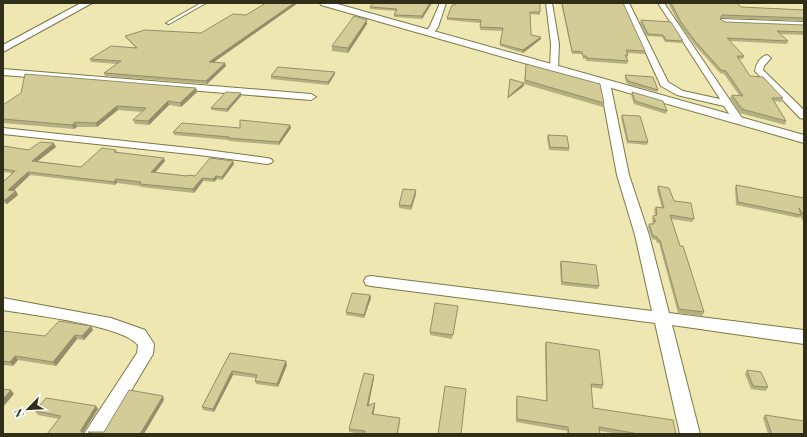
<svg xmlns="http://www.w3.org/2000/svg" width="807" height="437" font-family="'Playfair Display',serif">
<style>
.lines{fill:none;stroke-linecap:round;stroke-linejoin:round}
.service-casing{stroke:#7e7745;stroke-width:2}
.minor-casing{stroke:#7e7745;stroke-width:2}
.tertiary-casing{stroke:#7e7745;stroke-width:2}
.service{fill:#fff;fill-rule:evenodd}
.minor{fill:#fff;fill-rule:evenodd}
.tertiary{fill:#fff;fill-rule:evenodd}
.wall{fill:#b5af82}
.shaded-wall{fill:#948f6a}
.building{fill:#d3cc97;stroke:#948f6a}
</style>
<rect width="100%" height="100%" fill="#eee7b2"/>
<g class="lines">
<g class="service-casing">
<path id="service" d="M201 3H206L169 24 166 23Z"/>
</g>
<g class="minor-casing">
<path id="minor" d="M440 3H446L438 27 432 35H426L425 33 430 26Z
M546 3H552L559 44 558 68 554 71 550 68 551 44Z
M623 3H629L668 82 683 91 720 99 658 3H664L744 121 743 123H735L724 106 677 95 661 86Z
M721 19 804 22V26L724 23 720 21Z
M767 55 771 58 764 66 763 70 804 110V119L800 118 755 71C756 64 760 57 767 55Z
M3 69 311 94 316 97 311 100 3 75Z
M605 80 610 83 629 175 649 235 669 313 804 330V344L672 325 700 434H680L655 323 371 286 366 285 364 281 366 277 371 276 652 311 635 235 617 175 600 83Z
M3 128 199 149 267 158 271 159 273 161 271 163 267 164 199 155 3 134Z
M3 298 111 318 145 330 154 344 153 354 105 434H84L137 353 138 345C122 325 31 315 3 310Z"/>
</g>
<g class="tertiary-casing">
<path id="tertiary" d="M81 3H92L3 52V45Z
M320 3H334L804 135V143L321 5Z"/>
</g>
<use href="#service" class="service"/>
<use href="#minor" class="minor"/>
<use href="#tertiary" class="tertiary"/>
</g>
<path class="wall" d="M266 3H298L213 62 225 63 226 66 207 84 105 76 104 73 117 64 91 62 90 59 135 47 126 38 125 36 201 33 246 15Z
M432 3 422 19 394 17V15L396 11 370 9V7Z
M561 3H623L645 51V54L627 53 628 55 627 58 628 61 627 64 586 61V59H583L582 54H572Z
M668 3H737L741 7 804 10V21L721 18 720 19 725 22 804 25V35L780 34 788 41 787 44 730 41 744 56 743 59H739L750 76 783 98 781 102 774 101 786 121 785 125 740 113 730 98 732 95H739L724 74 720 73 694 44 680 25Z
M455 5 540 12V15L530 14 531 35 541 39 523 53 500 46 503 31 480 30 481 23 447 20V18Z
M367 20V24L348 53 332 51V46Z
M641 20 683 41 682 43 665 42 662 37 647 36 640 23Z
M526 64 604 103 603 107 524 84Z
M335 72V74L328 85 271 79V76Z
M625 75 658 90 657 92 627 84 625 78Z
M196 88 197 92 181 107 169 105 149 125 135 124 133 120 142 112 118 110 97 127H77L74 129 3 123V105Z
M632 92 667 111 666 114 634 104 631 95Z
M241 93V96L227 112 212 110 211 108Z
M622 115 648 142 647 145 627 143 621 118Z
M290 125 291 128 279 145 229 141 228 140 174 135 173 132Z
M548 135 569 148V151L549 150 547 138Z
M3 146 29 150 56 147 37 161 81 167 116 150 117 152 165 161 155 173 187 176H195L233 161 234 164 222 180 217 179 214 182 203 181 194 193 141 187 140 186 117 183 115 185 30 175 13 191 18 195 7 204 3 203V182L12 173 3 172Z
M736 185 804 198V223L800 216 799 218 736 205 735 188Z
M658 186 694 219 692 222 671 219 680 246 704 312 702 316 678 313 659 243H657L656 240 652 239 648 227 649 224H652L653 221 652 219 653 216 655 215 654 210 656 207 662 208 657 190Z
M416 194 411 210 399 208V205Z
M561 261 599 286 598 289 561 285 560 264Z
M370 295 371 298 364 318 346 315V312Z
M458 306 452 339 430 335V332Z
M93 330 84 340 77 339 56 366 18 360 13 366 3 365V331L45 336Z
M546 342 603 385 602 389 591 387 593 408 676 434H618L600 431V434H567V431L516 422V400L517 396 546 401 545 346Z
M230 353 287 365 278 387 256 384 255 381 256 378 233 375 214 412 203 410 202 407Z
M747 370 768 387 766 391 751 389 745 374Z
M374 375V378L368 406 375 403V406L373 414 400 418V422L398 434H362L349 432V429Z
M96 406 98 409 83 432H84L85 434H47L59 419 38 415 35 411Z
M765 415 804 434H768L763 418Z"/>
<path class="shaded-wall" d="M294 3H298L210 65 209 62Z
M430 3H432L422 19V16Z
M367 20V24L348 53V48Z
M541 37V39L523 53V50Z
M225 63 226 66 207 84 206 81Z
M335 72V74L328 85V82Z
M524 83V86L507 99 508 97Z
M196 88 197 92 181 107 180 103Z
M241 93V96L227 112V109Z
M168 101 169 105 149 125 148 121Z
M117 106 118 110 97 127 96 123Z
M75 122 77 127 74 129 72 125Z
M290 125 291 128 279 145V142Z
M54 143 56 147 34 164 32 161Z
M164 158 165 161 152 176 151 172Z
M233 161 234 164 222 180V177Z
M28 172 30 175 10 194 8 190Z
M216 176 217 179 214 182 213 179Z
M202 178 203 181 194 193 193 189Z
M116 179 117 183 115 185 114 182Z
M416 190V194L411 210V206Z
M16 191 18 195 7 204 5 200Z
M370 295 371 298 364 318V315Z
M91 326 93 330 84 340 82 336Z
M75 335 77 339 56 366 53 362Z
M15 356 18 360 13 366 10 362Z
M286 361 287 365 278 387 277 384Z
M232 371 233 375 214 412 213 409Z
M374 375V378L368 409 367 406Z
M11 390 14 394 3 407V399Z
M163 396 164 400 144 434H140Z
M375 403V406L373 417 372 414Z
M96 406 98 409 83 433 81 432V430Z"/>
<path class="building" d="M266 3H294L209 62 225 63 206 81 104 73 121 61 90 59 111 46 137 48 125 36 145 30 201 33 233 14 246 15Z
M373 3H430L422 16 394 15 397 9 370 7Z
M456 3H540V12H530L531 35 541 37 523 50 500 44 503 28 480 27 481 20 447 18 452 5H455Z
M562 3H623L645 51 626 50 628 55H625L628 61 587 58 586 56H583L582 52 572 51Z
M671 3H737L741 7 804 10V18L722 15 720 19 725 22 804 25V32L777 31 788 41 727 38 744 56H737L750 76 763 77 783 98H772L786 121 742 109 732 95 743 96 726 71 721 70 695 41 681 22Z
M354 16 367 20 348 48 332 46Z
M641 20 671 22 683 41 666 40 663 35 648 34Z
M526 64 600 84 604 103 525 80Z
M278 67 335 72 328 82 271 76Z
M25 74 196 88 180 103 168 101 148 121 133 120 146 108 117 106 96 123 75 122 72 125 3 119V105L21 93Z
M625 75 653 77 658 90 628 81Z
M510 79 524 83 508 97Z
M226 92 241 93 227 109 211 108Z
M632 92 663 101 667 111 635 101Z
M622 115 640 116 648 142 628 141Z
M240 120 290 125 279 142 228 138 229 137 173 132 182 123 240 128Z
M548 135 567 136 569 148 550 147Z
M40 142 54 143 32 161 81 167 102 148 116 150 114 152 164 158 151 172 187 176 188 175 195 176 210 158 233 161 222 177 216 176 213 179 202 178 193 189 140 184 141 182 116 179 114 182 28 172 8 190 16 191 5 200H3V182L15 171 3 169V146L29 150Z
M736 185 804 198V216L799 208 801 215 738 202Z
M658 186 669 188 674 201 691 203 694 219 670 215 680 246H683L704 312 679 309 660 240H658L657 237 653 236 649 224H654L653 221 656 222 653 216 657 215 656 207 664 208Z
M403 189 416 190 411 206 399 205Z
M561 261 596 265 599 286 562 282Z
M352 293 370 295 364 315 346 312Z
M435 303 458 306 453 335 430 332Z
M59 321 91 326 82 336 75 335 53 362 15 356 10 362 3 361V331L45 336Z
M546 342 599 350 603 385 591 384 593 408 673 420 676 434H639L599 427 600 434H569L568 427 517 419V396L547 401Z
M230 353 286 361 277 384 255 381 257 375 232 371 213 409 202 407Z
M747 370 761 372 768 387 753 386Z
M364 373 374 375 367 406 375 403 372 414 400 418 397 434H364L365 431 349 429Z
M445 386 466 389 461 434H438Z
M3 389 11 390 3 399Z
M129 390 163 396 140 434H97L88 432H104Z
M46 398 96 406 81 430V432H84L83 434H47L61 416 35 411Z
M765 415 804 421V434H772Z"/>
<rect width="807" height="437" fill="none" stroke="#302d18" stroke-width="8"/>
<g transform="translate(28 409) rotate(246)" stroke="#ffffff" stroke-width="3" paint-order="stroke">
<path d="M0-3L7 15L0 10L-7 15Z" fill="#302d18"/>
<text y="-6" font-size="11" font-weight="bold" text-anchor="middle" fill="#302d18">N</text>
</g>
</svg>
